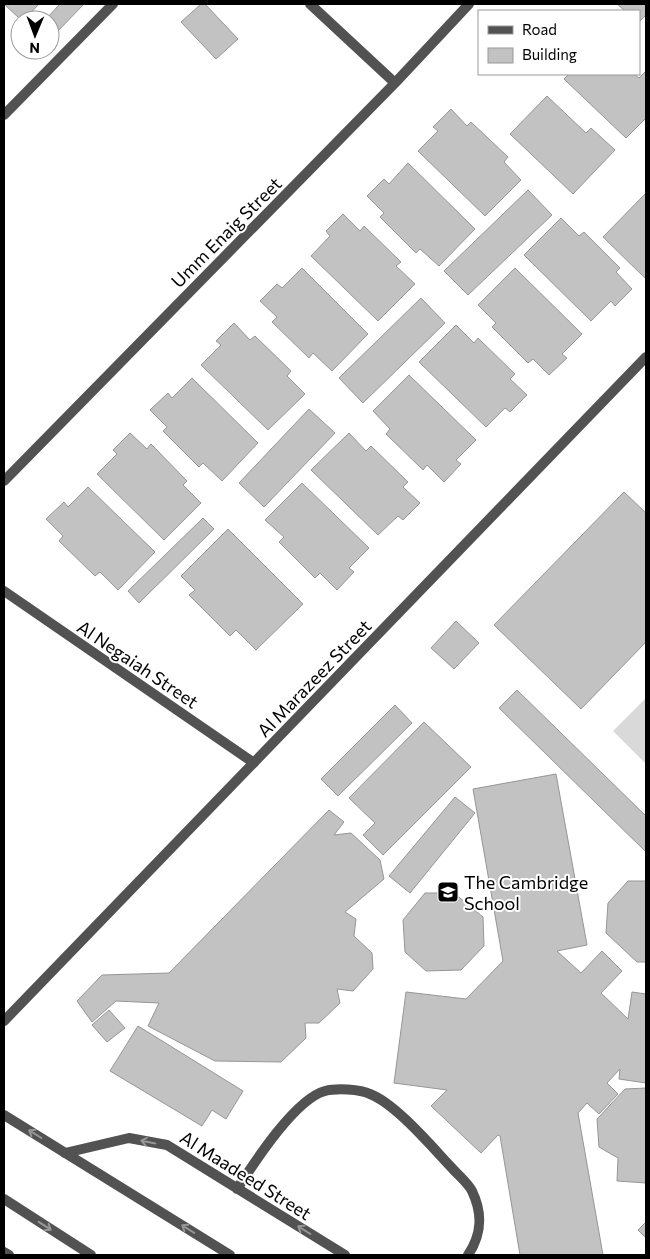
<svg xmlns="http://www.w3.org/2000/svg" width="650" height="1259" font-family="Commissioner,sans-serif">
<style>
.green{fill:#d9d9d9}
.building{fill:#c2c2c2;stroke:#969696}
.lines{fill:none;stroke-linecap:round;stroke-linejoin:round}
.service{stroke:#525252;stroke-width:10}
.minor{stroke:#525252;stroke-width:10}
.tertiary{stroke:#525252;stroke-width:10}
.oneway{stroke:#979797}
.labels{text-anchor:middle;dominant-baseline:central;stroke-width:4;stroke-linejoin:round;paint-order:stroke}
.street-label{font-size:18px;fill:#000;stroke:#fff}
.poi-label{font-size:18px;fill:#000;stroke:#fff;text-anchor:start}
</style>
<rect width="100%" height="100%" fill="#fff"/>
<path class="green" d="M646 698V764L613 731Z"/>
<path class="building" d="M4 4H39L24 20H21Z
M60 4H84L56 33 50 28V20H45Z
M201 4H205L238 39 216 59 181 22Z
M617 4H646V15L639 22V11H625Z
M645 72 646 74V118L626 138 564 79 569 74H634L639 78Z
M547 96 586 133 591 128 615 150 573 194 510 134Z
M451 109 467 126 471 122 508 157 504 162 521 180 485 216 418 151 438 131 433 127Z
M408 163 475 229 439 266 420 249 416 253 380 217 384 213 367 196 384 179 389 184Z
M528 190 552 215 468 295 444 271Z
M646 193V279L603 237Z
M343 214 360 231 364 226 401 262 396 266 415 284 378 321 311 256 330 236 326 231Z
M561 218 579 236 584 232 620 268 616 272 632 289 615 306 611 301 591 321 524 255Z
M302 268 368 334 332 371 313 353 309 358 272 322 277 317 260 301 277 284 282 288Z
M515 268 582 334 562 354 567 358 549 375 533 359 528 363 492 327 496 323 478 305Z
M421 298 445 323 363 403 339 378Z
M234 323 250 340 255 336 291 371 287 376 305 394 268 430 201 365 221 345 216 341Z
M456 325 474 343 478 338 515 374 510 379 527 395 510 412 505 408 486 427 419 362Z
M409 375 476 440 456 460 461 464 444 482 427 465 423 470 386 434 390 429 373 411Z
M192 378 258 443 222 481 203 463 199 467 163 431 167 427 150 410 168 393 172 398Z
M309 409 335 433 264 507 239 483Z
M130 433 147 449 151 444 187 481 183 485 201 503 164 540 97 474 117 454 113 450Z
M349 433 366 451 371 446 408 482 403 487 420 503 403 520 398 516 378 535 311 470Z
M302 483 369 548 349 568 354 572 337 590 320 573 315 578 279 542 284 537 265 520Z
M88 487 155 552 118 590 100 572 95 576 59 541 63 536 46 519 64 502 68 507Z
M624 492 646 513V642L581 709 494 625Z
M203 518 214 529 139 603 128 591Z
M228 529 303 604 256 650 236 630 230 636 189 595 195 590 181 576Z
M456 621 479 643 454 669 431 648Z
M517 690 646 816V852L499 708Z
M395 705 412 723 338 796 321 779Z
M424 722 471 767 383 855 363 835 375 823 349 798Z
M556 774 587 945 557 951 581 973 602 951 622 971 601 993 628 1019 632 992 646 994V1083L619 1079 620 1069 607 1083 618 1094 599 1114 587 1103 578 1113 603 1255H520L500 1136 498 1135 481 1153 431 1106 447 1090 394 1083 406 992 466 999 503 961 473 789Z
M455 797 475 813 410 893 389 876Z
M329 810 344 822 334 835 351 833 380 860 384 879 345 912 356 919 354 936 372 953 373 969 353 991 337 989 340 1003 319 1023H305L306 1038 281 1062 215 1061 148 1026 159 1003 116 1001 92 1022 77 1001 102 975 169 973Z
M628 881H646V962H637L606 933 608 903Z
M425 893H454L483 917 484 946 461 970 426 971 405 952 403 920Z
M109 1010 125 1028 107 1042 92 1025Z
M138 1026 243 1091 226 1119 212 1110 202 1126 110 1071Z
M646 1088V1183L617 1181 618 1158 599 1147 597 1119 625 1089Z
M646 1222V1238L638 1230Z"/>
<g class="lines">
<path class="service" d="M65 1153 129 1138 167 1145 345 1255
M237 1189C254 1163 295 1099 325 1091 336 1088 360 1089 370 1094 396 1104 432 1147 452 1168 458 1175 468 1183 472 1191 483 1214 482 1234 468 1255
M4 1252 9 1255"/>
<path class="minor" d="M310 4 395 83
M4 115 113 4
M4 481 395 83 469 4
M4 591 254 763
M4 1021 646 357"/>
<path class="tertiary" d="M4 1115 230 1255
M4 1199 91 1255"/>
</g>
<defs><path id="oneway-shaft" d="M-6 0H5M1.5-3L5.5 0L1.5 3" fill="none" stroke-width="1.6" stroke-linecap="round" stroke-linejoin="round" transform="scale(1.25)"/></defs>
<g class="oneway">
<use href="#oneway-shaft" transform="translate(35 1134) rotate(-148)"/>
<use href="#oneway-shaft" transform="translate(148 1142) rotate(-169)"/>
<use href="#oneway-shaft" transform="translate(45 1226) rotate(33)"/>
<use href="#oneway-shaft" transform="translate(188 1229) rotate(-148)"/>
<use href="#oneway-shaft" transform="translate(304 1230) rotate(-148)"/>
</g>
<defs>
<g id="school-square" transform="scale(1.125)"><rect x="-9" y="-9" width="18" height="18" rx="4" fill="#000" stroke="#fff"/><path d="M0-5L7-2L0 1L-7-2ZM-4 1L0 2.5L4 1V4Q0 6-4 4Z" fill="#fff"/></g>
</defs>
<g fill-rule="evenodd">
<use href="#school-square" x="448" y="892"/>
</g>
<g class="labels">
<g class="street-label">
<text transform="translate(226 232) rotate(-45)">Umm Enaig Street</text>
<text transform="translate(138 664) rotate(34)">Al Negaiah Street</text>
<text transform="translate(314 678) rotate(-46)">Al Marazeez Street</text>
<text transform="translate(246 1175) rotate(32)">Al Maadeed Street</text>
</g>
<g class="poi-label">
<text x="464" y="882">The Cambridge<tspan x="464" dy="21">School</tspan></text>
</g>
</g>
<rect width="650" height="1259" fill="none" stroke="#000000" stroke-width="10"/>
<rect x="478" y="10" width="162" height="65" fill="#ffffff" stroke="#999999"/>
<rect x="488" y="26" width="25" height="8" fill="#525252" stroke="#999999"/>
<text x="522" y="35" font-size="15" fill="#000000">Road</text>
<rect x="488" y="48" width="25" height="15" fill="#c2c2c2" stroke="#999999"/>
<text x="522" y="60" font-size="15" fill="#000000">Building</text>
<g transform="translate(35 35) rotate(181)"><circle r="24" fill="#ffffff" stroke="#999999"/>
<path d="M0-4L9 19L0 12L-9 19Z" fill="#000000"/>
<text y="-8" font-size="14" font-weight="bold" text-anchor="middle" fill="#000000">N</text>
</g>
</svg>
